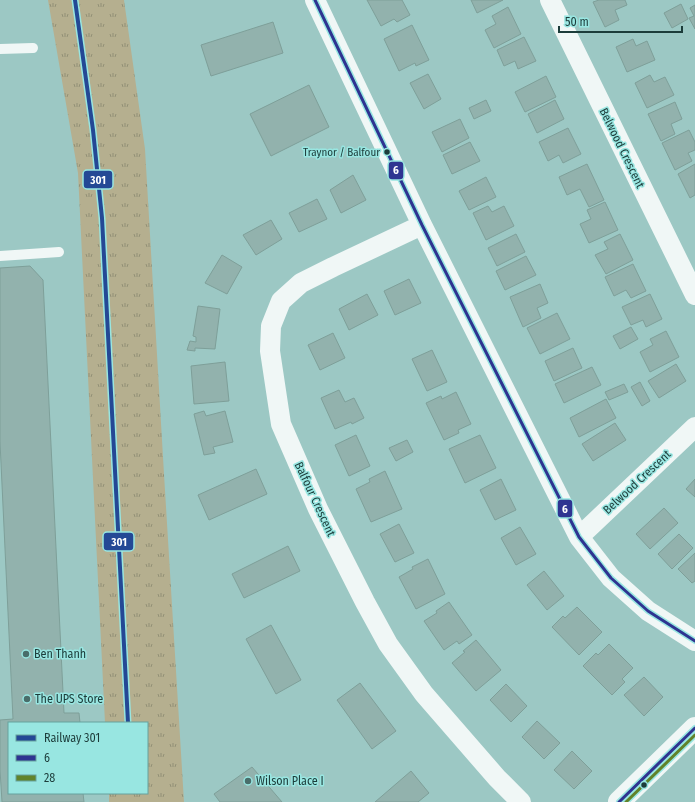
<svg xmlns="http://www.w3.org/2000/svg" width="695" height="802" font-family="'Fira Sans Condensed',sans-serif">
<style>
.park{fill:url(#park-tufts)}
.building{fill:#92b2ad;stroke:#7e9f99}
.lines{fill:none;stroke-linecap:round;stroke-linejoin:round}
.service{stroke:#f0f7f6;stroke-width:10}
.minor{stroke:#f0f7f6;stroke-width:20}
.tertiary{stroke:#f0f7f6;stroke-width:22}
.bus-1-casing{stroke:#98e6e1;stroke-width:6}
.bus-2-casing{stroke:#98e6e1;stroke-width:6}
.bus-1{stroke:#2e3491;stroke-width:3}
.bus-2{stroke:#61832a;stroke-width:3}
.rail-1-casing{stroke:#98e6e1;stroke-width:7}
.rail-1{stroke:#244895;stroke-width:4}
.bus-dot{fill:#1c3c3a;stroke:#98e6e1;stroke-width:1.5}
.poi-dot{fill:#496d6a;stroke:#98e6e1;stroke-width:1.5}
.labels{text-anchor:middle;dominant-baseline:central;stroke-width:3;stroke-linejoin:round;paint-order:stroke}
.bus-label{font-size:11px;fill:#1c3c3a;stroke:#98e6e1;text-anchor:end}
.street-label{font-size:12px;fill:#1c3c3a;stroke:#98e6e1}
.poi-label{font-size:12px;fill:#1c3c3a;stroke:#98e6e1;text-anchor:start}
.line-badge{stroke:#98e6e1;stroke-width:1.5}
.badge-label{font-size:11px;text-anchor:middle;font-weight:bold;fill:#fff}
</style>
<defs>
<pattern id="park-tufts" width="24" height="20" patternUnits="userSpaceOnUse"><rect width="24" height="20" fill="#b5af8f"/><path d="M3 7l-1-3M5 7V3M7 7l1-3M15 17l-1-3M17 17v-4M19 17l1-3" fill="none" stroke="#929076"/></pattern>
</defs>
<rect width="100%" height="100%" fill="#9cc8c4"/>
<path class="park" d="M48 0H124L145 149 164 474 184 802H109V793H147V723H105L78 173Z"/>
<path class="building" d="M367 0H402L410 15 397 22 394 19 381 26Z
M471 0H503L477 13Z
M599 0H625L627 5 615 10 619 20 605 27 593 2Z
M681 4 688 19 672 28 664 13Z
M695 5V29L689 18 694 16 690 8Z
M508 7 521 34 494 48 485 30 496 24 492 16Z
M273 22 283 53 211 76 201 45Z
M412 25 429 60 416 66 415 63 399 71 384 39Z
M524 37 536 61 518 69 515 61 504 66 497 50Z
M633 39 636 46 647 41 655 60 627 72 616 47Z
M428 74 441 99 424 109 410 83Z
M650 75 654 82 665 77 674 95 647 108 635 83Z
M546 76 556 97 525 112 515 92Z
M309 85 329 127 271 156 250 114Z
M486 100 491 111 474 119 469 108Z
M555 100 564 119 537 133 528 114Z
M675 102 682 119 671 124 675 134 661 141 648 114Z
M460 119 469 138 442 152 432 132Z
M568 128 581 154 563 163 559 155 548 161 539 142Z
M689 130 695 142V150L688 153 692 161 675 170 662 143Z
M470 142 480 161 452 174 443 155Z
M587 164 604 200 589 207 580 189 567 195 559 177Z
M695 164V195L690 198 678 174Z
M353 175 366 200 341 213 330 190Z
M486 177 496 197 469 210 459 191Z
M317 199 327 219 299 232 289 213Z
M605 202 618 230 589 243 580 224 591 219 587 210Z
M488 206 492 212 504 206 514 226 486 240 473 213Z
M271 220 282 239 256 255 243 235Z
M516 234 525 252 497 266 488 248Z
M620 234 633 260 606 274 595 255 608 249 604 242Z
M222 255 242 267 227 294 205 283Z
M526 256 536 275 505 290 496 271Z
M633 264 646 291 631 298 626 290 614 296 605 277Z
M30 266 43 280 64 713H79L80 723H9V793H83L84 802H2L0 770V720L13 719 0 442V268Z
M409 279 421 303 395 315 384 291Z
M540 284 548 303 537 308 541 318 523 327 510 297Z
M367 294 378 315 349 330 339 309Z
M650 294 662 319 646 327 643 320 631 325 622 307Z
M198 306 220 309 215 349 195 348V351L187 350 190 341 196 342V337L193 336Z
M557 313 570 339 540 354 527 328Z
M631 327 638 339 620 349 613 336Z
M666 331 679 357 650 372 640 352 653 345 650 339Z
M333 333 345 358 320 370 308 345Z
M573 348 582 368 554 381 545 361Z
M432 350 447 382 427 391 412 359Z
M225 362 229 401 194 404 191 366Z
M676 364 686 381 659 398 648 381Z
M592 367 601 385 564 403 555 384Z
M640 382 650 401 642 406 631 387Z
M624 384 628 392 609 400 605 392Z
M339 390 345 402 354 398 364 418 352 424 351 422 335 429 321 398Z
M456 392 471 424 458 430 459 433 444 440 426 403 441 396 442 399Z
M606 399 616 418 579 437 570 418Z
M204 411 206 416 225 411 233 442 213 447 215 453 204 455 194 414Z
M615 423 626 440 593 461 582 444Z
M356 435 370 466 349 476 335 445Z
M480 435 496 468 465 483 449 449Z
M407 440 413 452 396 461 389 448Z
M256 469 267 494 209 520 198 495Z
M385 471 402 509 371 522 356 489 370 482 369 479Z
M501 479 516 510 495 520 480 490Z
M695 479V497L686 489Z
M664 508 678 523 650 549 636 534Z
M399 524 414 553 395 562 380 534Z
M520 527 536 554 516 565 501 538Z
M679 534 693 548 672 569 658 554Z
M288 546 300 571 244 598 232 574Z
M695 553V581L692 583 678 569Z
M428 559 445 594 416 609 399 577 413 569 412 567Z
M544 571 564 596 547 610 527 585Z
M449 602 472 635 459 644 457 641 444 650 424 621 437 613 436 611Z
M577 607 602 632 579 655 552 627 563 616 565 618Z
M271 625 301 680 276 694 246 639Z
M476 640 501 670 476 691 452 663 465 652 463 651Z
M609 644 633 668 622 679 625 682 612 695 583 666 596 653 598 655Z
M644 677 663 697 644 716 624 695Z
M360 683 396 731 372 749 337 700Z
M506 684 527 706 511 722 490 700Z
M537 721 560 743 544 759 522 737Z
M572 751 592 771 574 789 554 770Z
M252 767 282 802H220L214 794Z
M411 771 429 793 418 802H375Z"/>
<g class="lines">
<path class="service" d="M0 49 33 48
M0 256 59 252"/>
<path class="minor" d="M315 0 422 225 579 537 611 578 648 611 695 641
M550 0 695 295
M422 225 333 267 301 283 281 301 271 326 270 351 281 424 318 509 365 602 388 644 424 694 497 778 521 802
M579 537 695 427"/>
<path class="tertiary" d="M619 802 695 728"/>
<g class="bus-1-casing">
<path id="bus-1" d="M315 0 422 225 579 537 611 578 648 611 695 641
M619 802 695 728"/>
</g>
<g class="bus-2-casing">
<path id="bus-2" d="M626 802 695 735"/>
</g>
<use href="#bus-1" class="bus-1"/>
<use href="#bus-2" class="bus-2"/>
<g class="rail-1-casing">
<path id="rail-1" d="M75 0 93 130 102 218 128 723"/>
</g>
<use href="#rail-1" class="rail-1"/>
</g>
<g class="bus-dot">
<circle cx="387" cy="152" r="3.5"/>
<circle cx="644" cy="785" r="3.5"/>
</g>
<g class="poi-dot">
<circle cx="26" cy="654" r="4"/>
<circle cx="27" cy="699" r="4"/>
<circle cx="248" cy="781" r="4"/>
</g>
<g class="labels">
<g class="bus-label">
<text x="380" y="152">Traynor / Balfour</text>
</g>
<g class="street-label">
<text transform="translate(622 148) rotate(64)">Belwood Crescent</text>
<text transform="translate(637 482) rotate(-43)">Belwood Crescent</text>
<text transform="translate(315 499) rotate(65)">Balfour Crescent</text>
</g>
<g class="poi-label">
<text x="34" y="654">Ben Thanh</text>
<text x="35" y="699">The UPS Store</text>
<text x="256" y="781">Wilson Place I</text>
</g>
</g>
<g class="line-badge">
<rect x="388" y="161" width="16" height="19" rx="4" fill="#2e3491"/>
<rect x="83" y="170" width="30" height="19" rx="4" fill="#244895"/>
<rect x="557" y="499" width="16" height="19" rx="4" fill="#2e3491"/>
<rect x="103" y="532" width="31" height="19" rx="4" fill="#244895"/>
</g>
<g class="badge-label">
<text x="396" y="174">6</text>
<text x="98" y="184">301</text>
<text x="565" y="513">6</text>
<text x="119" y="546">301</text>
</g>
<rect x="8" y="722" width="140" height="72" fill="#98e6e1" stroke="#66a29e"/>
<rect x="16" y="735" width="20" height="6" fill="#244895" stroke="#66a29e"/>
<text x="44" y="742" font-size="12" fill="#1c3c3a">Railway 301</text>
<rect x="16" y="755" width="20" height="6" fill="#2e3491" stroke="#66a29e"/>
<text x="44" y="762" font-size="12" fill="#1c3c3a">6</text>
<rect x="16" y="775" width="20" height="6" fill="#61832a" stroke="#66a29e"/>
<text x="44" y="782" font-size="12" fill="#1c3c3a">28</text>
<path d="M559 26v6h123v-6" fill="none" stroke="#1c3c3a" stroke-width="2"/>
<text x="565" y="26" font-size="12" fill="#1c3c3a" stroke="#98e6e1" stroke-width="3" paint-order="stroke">50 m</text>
</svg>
